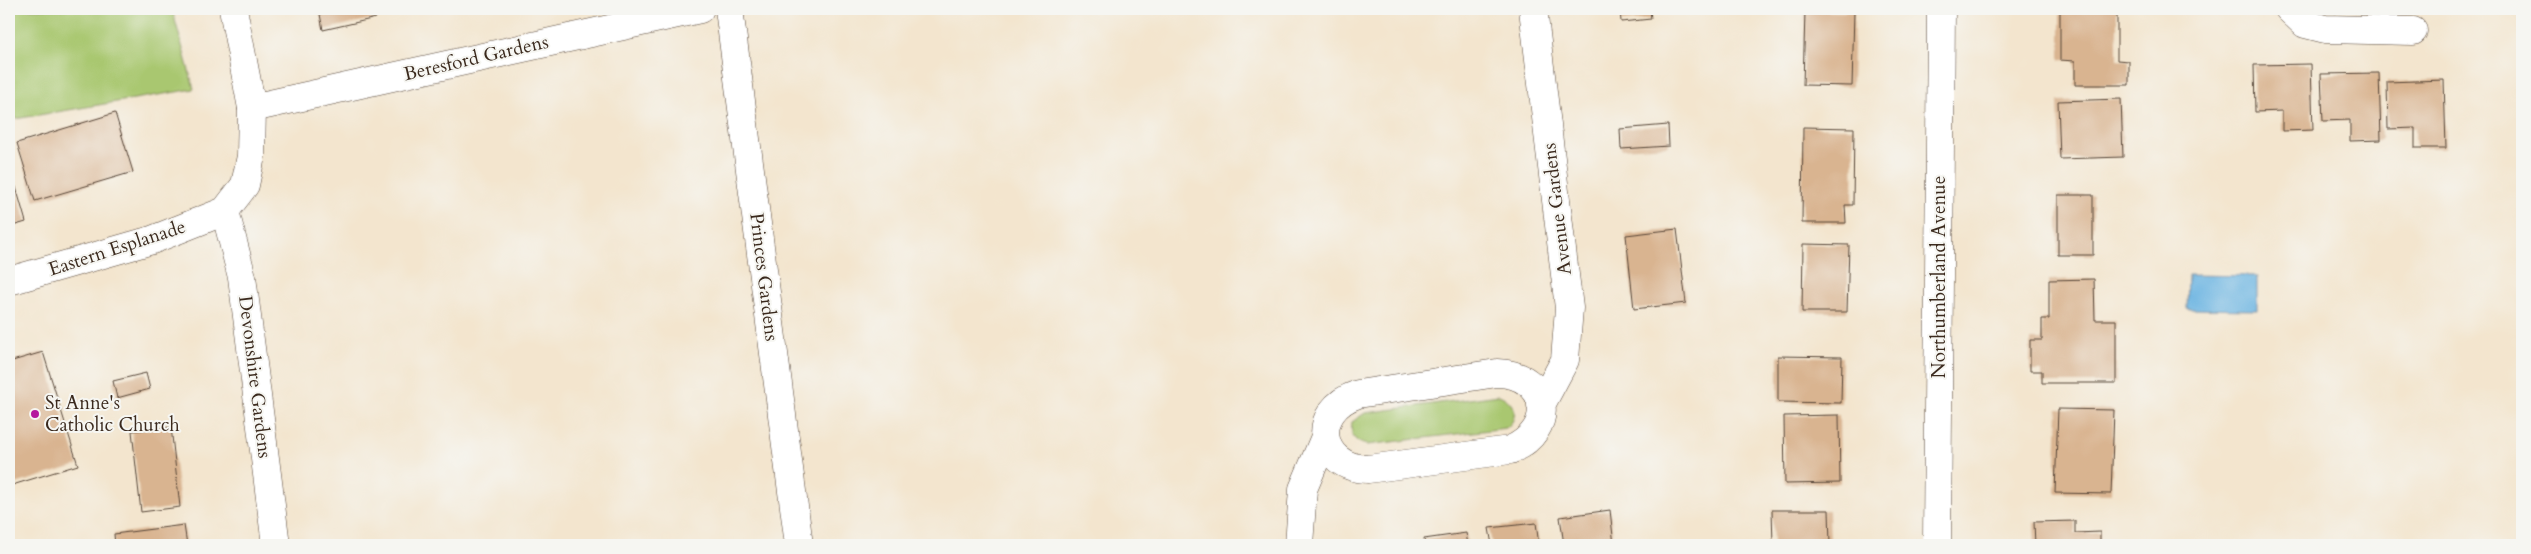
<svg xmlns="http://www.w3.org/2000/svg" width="2531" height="554" font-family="Cardo,serif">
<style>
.green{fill:#a9c76f;stroke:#727846}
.water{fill:#69b3e1;stroke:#526e80}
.building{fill:#d9b490}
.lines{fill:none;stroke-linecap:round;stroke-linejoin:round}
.minor-casing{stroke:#574638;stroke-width:29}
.tertiary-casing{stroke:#574638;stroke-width:29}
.secondary-casing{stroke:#574638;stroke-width:29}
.minor{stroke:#fff;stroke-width:28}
.tertiary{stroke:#fff;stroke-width:28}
.secondary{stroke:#fff;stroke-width:28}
.poi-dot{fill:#b5179e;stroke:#f6f6f2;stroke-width:2}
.labels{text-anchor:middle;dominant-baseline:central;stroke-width:4;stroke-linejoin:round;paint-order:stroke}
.street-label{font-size:19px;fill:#3b2a1e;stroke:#f6f6f2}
.poi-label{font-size:19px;fill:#3b2a1e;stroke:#f6f6f2;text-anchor:start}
</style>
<rect width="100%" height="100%" fill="#f6f6f2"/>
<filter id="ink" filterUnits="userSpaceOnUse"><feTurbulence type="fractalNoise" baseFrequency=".02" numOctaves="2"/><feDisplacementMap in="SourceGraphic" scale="10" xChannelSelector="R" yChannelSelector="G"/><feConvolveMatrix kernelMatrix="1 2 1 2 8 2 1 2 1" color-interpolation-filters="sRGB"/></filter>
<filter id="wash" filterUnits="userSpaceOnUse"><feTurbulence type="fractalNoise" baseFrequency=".0096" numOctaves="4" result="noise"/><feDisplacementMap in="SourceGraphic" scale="20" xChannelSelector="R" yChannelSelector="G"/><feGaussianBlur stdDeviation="1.12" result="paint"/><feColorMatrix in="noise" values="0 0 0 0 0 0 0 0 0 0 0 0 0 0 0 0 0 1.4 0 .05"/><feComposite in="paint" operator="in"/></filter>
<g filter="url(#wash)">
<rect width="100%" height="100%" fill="#f3e5ce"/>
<path class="green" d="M9 9H172L194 89 9 120Z
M1499 395C1514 401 1521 417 1506 428L1367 445C1354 442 1350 435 1352 422L1365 413Z"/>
<path class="water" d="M2188 275 2257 276V310L2187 309Z"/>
<g id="blocks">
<path class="building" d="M319 9H374L376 18 323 30Z
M1620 9H1650L1651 19 1621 22Z
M2060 9H2117V60L2129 61V85H2075V61L2060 60Z
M1805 11 1854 12 1852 86 1803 85Z
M2311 64 2313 130 2282 131V111L2255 112 2254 65Z
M2379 73 2381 140 2350 141V120L2323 121 2321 74Z
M2444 80 2446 148H2415V128L2388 129 2387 82Z
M2121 99 2123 157 2060 159 2058 101Z
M115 113 133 172 35 201 17 143Z
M1668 125 1669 146 1621 149 1620 129Z
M1803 127 1854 128 1853 205H1845L1846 223H1802Z
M9 163 26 222 9 227Z
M2058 195H2093V255H2058Z
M1677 229 1686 303 1634 309 1626 235Z
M1803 244 1849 245 1847 312H1802Z
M2094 279 2095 320H2116V383H2042V371H2030V340H2042V319H2049V280Z
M43 352 78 465 9 486V362Z
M1778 356 1842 357 1841 403 1778 402Z
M146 373 150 389 117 398 113 381Z
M2058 409 2114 410 2111 494 2055 493Z
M1839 415 1840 483 1785 484 1784 416Z
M171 427 180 507 141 512 132 431Z
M1610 510 1614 545H1564L1560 517Z
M1772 510H1829L1830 545H1773Z
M2075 521V533L2100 532V545H2035L2034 522Z
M1536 523 1539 545H1492L1489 528Z
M184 525 187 545H115L114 534Z
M1466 533 1468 545H1425L1424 539Z"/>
</g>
</g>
<g filter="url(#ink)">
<use href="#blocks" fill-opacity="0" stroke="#574638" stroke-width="1"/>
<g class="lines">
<g class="minor-casing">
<path id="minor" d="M729 9 799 545
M1533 9 1569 308 1565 360 1541 405
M2289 9 2305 24 2325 29 2413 31
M252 108 700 9
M225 211 242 277 276 545
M1497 373C1550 374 1558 430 1510 450L1368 469C1317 468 1309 410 1358 394Z
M1299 545 1303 489 1325 437"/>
</g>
<g class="tertiary-casing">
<path id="tertiary" d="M1937 545 1941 9"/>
</g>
<g class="secondary-casing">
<path id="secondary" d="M9 281 152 240 225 211 245 185 251 156 252 108 233 9"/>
</g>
<use href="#minor" class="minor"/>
<use href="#tertiary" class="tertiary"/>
<use href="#secondary" class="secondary"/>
</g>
</g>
<circle class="poi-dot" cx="35" cy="414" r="5"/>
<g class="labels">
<g class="street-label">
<text transform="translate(476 58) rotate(-13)">Beresford Gardens</text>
<text transform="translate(1557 209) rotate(-97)">Avenue Gardens</text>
<text transform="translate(117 248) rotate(-18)">Eastern Esplanade</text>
<text transform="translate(764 277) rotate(83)">Princes Gardens</text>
<text transform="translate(1939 277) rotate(-90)">Northumberland Avenue</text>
<text transform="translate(255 377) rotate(83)">Devonshire Gardens</text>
</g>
<g class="poi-label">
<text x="45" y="403">St Anne's<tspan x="45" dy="22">Catholic Church</tspan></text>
</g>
</g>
<rect width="2531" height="554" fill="none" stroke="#f6f6f2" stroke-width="30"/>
</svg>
